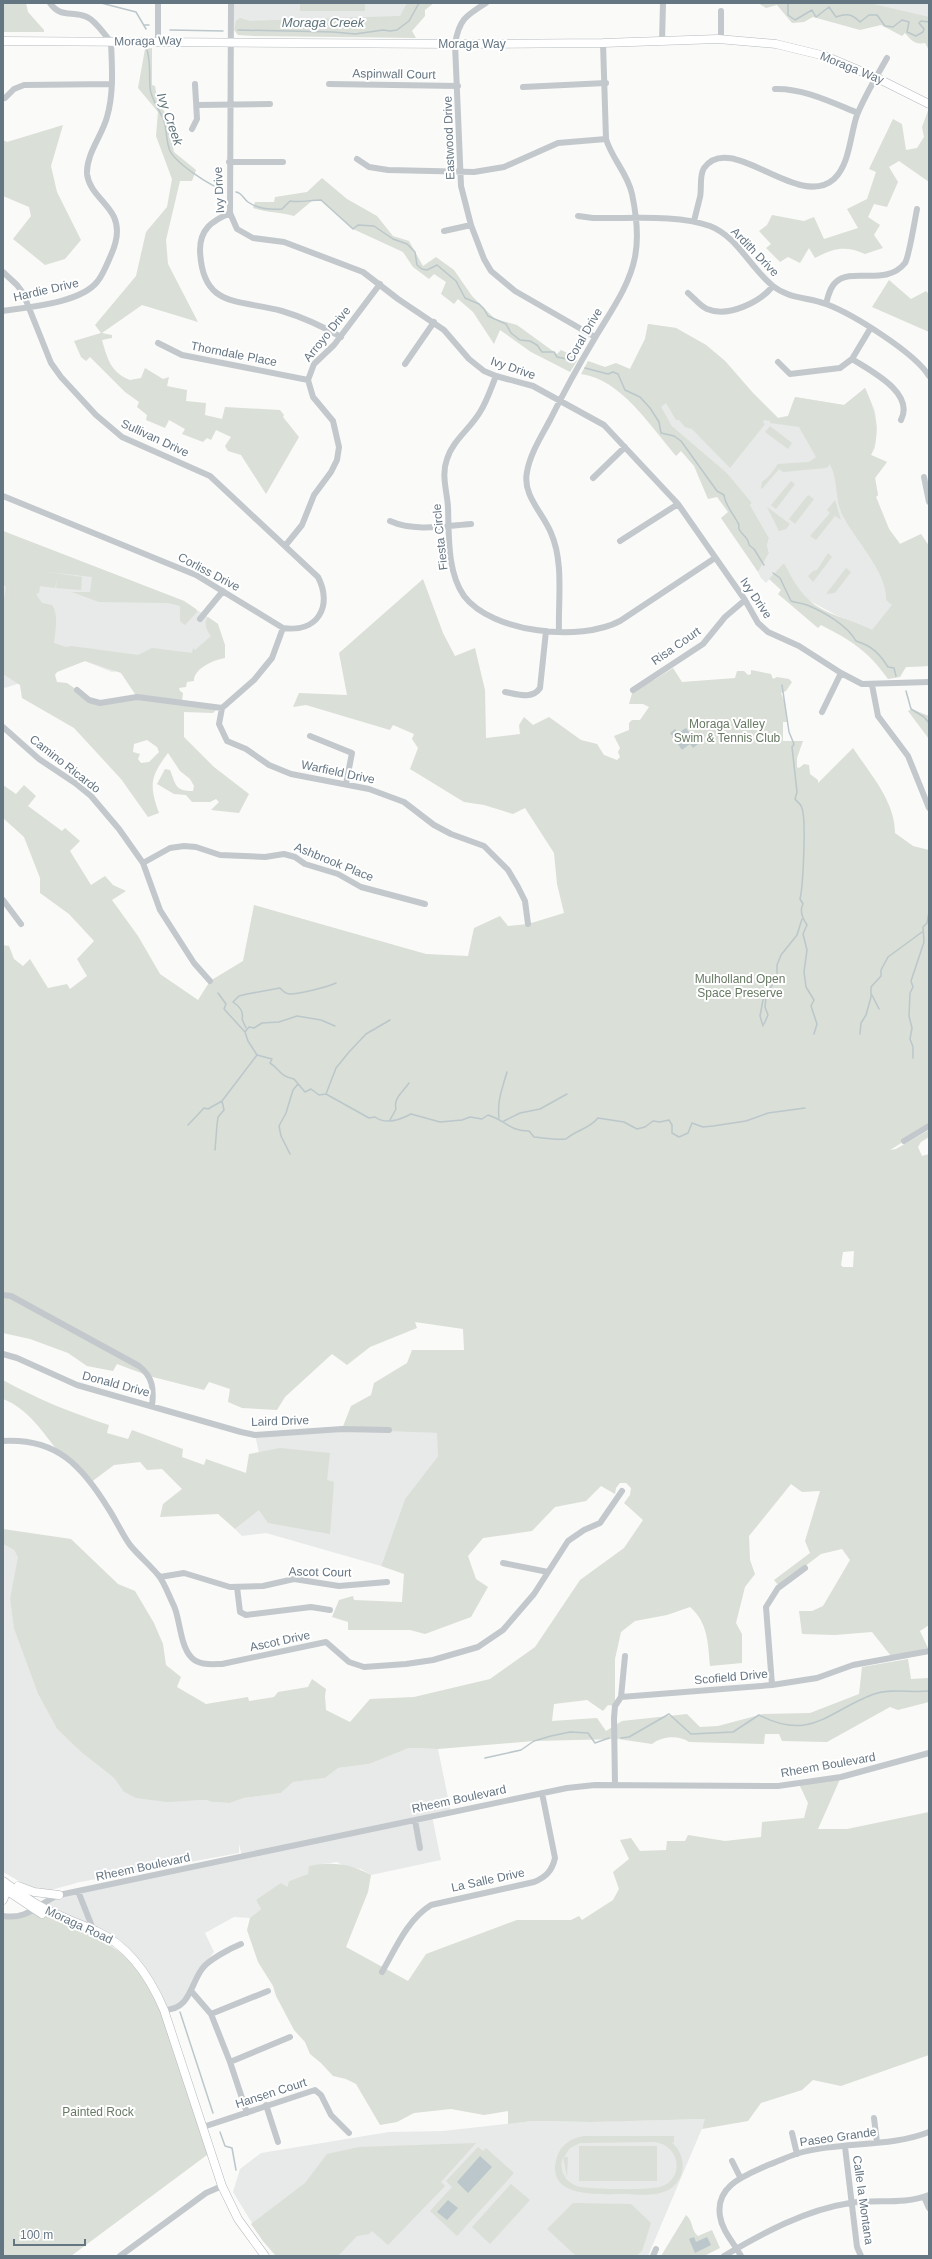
<svg xmlns="http://www.w3.org/2000/svg" width="932" height="2259" font-family="Helvetica,sans-serif">
<style>
.built{fill:#e8e9e9}
.green{fill:#dadfd7;fill-rule:evenodd}
.water{fill:#bbc7cb}
.lines{fill:none;stroke-linecap:round;stroke-linejoin:round}
.stream{stroke:#bbc7cb;stroke-width:1.5}
.major-casing{stroke:#b5babe;stroke-width:9}
.minor{stroke:#c3c8cc;stroke-width:6}
.major{stroke:#fff;stroke-width:8}
.labels{text-anchor:middle;dominant-baseline:central;stroke-width:4;stroke-linejoin:round;paint-order:stroke}
.street-label{font-size:12px;fill:#657683;stroke:#fff}
.park-label{font-size:12px;fill:#687a64;stroke:#fff}
.water-label{font-size:13px;font-style:italic;fill:#60757c;stroke:#fff}
</style>
<rect width="100%" height="100%" fill="#fafaf8"/>
<path class="built" d="M234 3H411L399 23 234 28Z
M811 3H929V32Z
M648 324 676 328 706 345 725 361 753 393 778 418 788 416 795 397 844 405 865 388 875 411 877 428 875 448 871 455 887 462 875 478 878 495 876 497 889 529 900 544 921 534 929 546V666L906 667 903 670 864 626 838 616 808 600 798 588 784 563 766 583 761 578 758 572 769 553 767 545 769 538 750 505 752 503 727 473 672 426 660 407 630 369 645 339Z
M3 531 184 601 218 624 219 635 206 652 112 672 85 661 65 668 57 672 51 679 26 681 5 688 3 686Z
M389 1430 438 1433V1456L405 1499 381 1566 266 1533 242 1536 235 1529 259 1510V1453L255 1435Z
M3 1544 14 1550 19 1557 10 1599 14 1629 38 1694 57 1729 81 1752 114 1778 123 1791 188 1801 206 1800 212 1802 230 1803 244 1798 281 1793 293 1782 325 1778 338 1768 369 1764 409 1748 438 1749 451 1812 432 1816 441 1860 371 1875 361 1869 345 1867 337 1862 310 1866 308 1874 289 1881 287 1887 256 1900 261 1909 250 1918 234 1917 205 1933 214 1952 202 1968 192 1992 170 2010 159 2009 150 1990 138 1972 115 1948 96 1937 34 1910 53 1897 242 1857 239 1844V1853L80 1882 40 1893 3 1872Z
M706 2119 648 2256H276L263 2241 233 2192 240 2169 261 2153 389 2132 443 2131 532 2121 581 2122Z"/>
<path class="green" d="M3 3H26L28 12 44 30V32H3Z
M300 3H365V11H300Z
M407 3H434L425 10V16L412 31 416 38 254 36 238 35 234 30 236 21 240 18 250 21 400 16Z
M758 3H869L929 17V50L925 43C915 45 911 40 905 33L902 36 881 25 860 30 813 17 804 22 792 23 777 5 766 8Z
M152 48V85L155 86 157 97 167 117 174 152 196 170 192 181H180L166 240 168 264 198 322 142 305 102 333 112 335V338L102 340C107 358 111 373 130 380L141 378 145 368 163 379 169 377 167 386 187 390 186 401 206 403 205 415 222 419 225 407 280 410 284 415 283 417 299 437 266 494 241 455 228 451 225 446 231 437 216 430 211 440 207 438 203 442 182 434 185 429 169 420 165 428 146 420 147 415 137 407 139 402 125 392 90 357 86 361 81 357 74 341 101 333 95 325 136 276 146 232 167 207 172 179 156 136 158 112 138 88 145 49Z
M929 108V182L899 161 889 167 898 182 887 207 874 204 868 217 880 225 874 235 883 248 865 254C846 245 833 248 815 258L809 248 800 263 788 257 780 262 766 248 771 244 759 231 767 225 772 215 804 221 814 217 824 239 858 228 847 209 867 199 876 172 869 169 893 119 902 124 906 150 917 148 924 137 922 127Z
M63 125 51 166 57 192 81 240 65 259 45 265 13 239 31 216 29 207 3 196V140L7 142Z
M322 178 347 199 377 216 393 236 409 241 423 266 436 257 454 270 472 296 495 319 517 325 557 354 561 350 574 356 577 361 570 372 531 352 500 330 494 344 473 312 458 299 454 304 441 294 446 282 434 274 429 279 413 267 403 252 353 229 321 200H313L294 216C280 212 267 213 253 208L255 202H274L275 197 307 192Z
M889 280 911 299 926 291 929 294V332L872 307Z
M648 324 676 328 706 345 725 361 753 393 778 418 788 416 795 397 844 405 865 388C875 410 882 432 871 455L887 462 875 478 878 495 876 497 889 529 900 544 921 534 929 546V666L906 667 900 677 888 679C867 650 852 641 821 625L818 628 778 594 781 590 769 579 784 563C791 575 797 589 808 599 823 615 853 619 872 630L892 605 886 600C888 573 855 540 843 516 834 500 839 478 829 463V466L826 468 783 472 779 469 762 489 761 488 762 482 769 476 778 464 809 462 816 457 799 427 770 423V421L764 420 763 423 765 424 730 468 692 429 685 427 679 420H676L666 403 661 407 672 426 727 473 752 503 750 505 769 538 767 545 769 553 758 572 721 518 728 512 717 497 708 499 694 466 681 451 676 456C651 427 621 379 581 374L588 361 605 367 616 363 630 369 645 339Z
M770 426 792 443 788 449 765 432Z
M791 481 795 484 776 509 771 505Z
M808 495 814 499 795 524 789 519Z
M835 500 841 520 835 516 816 540 810 536 830 513 827 510Z
M767 507 790 524 786 529 779 531Z
M3 531 184 601 196 609 197 612 185 625 180 621V606L168 603 99 602 72 592H90L92 577 41 571 82 577 81 590 56 588 57 579 55 588 40 586 39 593 36 594 42 603 52 605C59 615 55 632 54 643L66 647 71 646 138 655 152 648 192 653 193 648 195 650 211 636C207 632 203 622 208 617L218 624 225 645V658C214 660 194 668 194 681L187 682 186 687 179 688 180 691 183 693 182 701 218 708 213 713 184 712V737L214 767 249 794 239 813 211 810 219 802 216 799 210 802H192L186 795 174 794 157 784 165 769 170 770C176 784 174 791 193 791L194 786 190 779 180 771 168 753C150 777 149 785 159 813L148 817 121 779 74 728 22 698 20 685 3 674V605L6 587 3 584ZM85 661 121 673 137 697 94 702 67 683 57 682 55 675 57 672ZM147 740 157 747 159 752 149 762 141 763 138 759 140 754 133 752 134 744Z
M828 553 832 557 813 582 808 576 813 571 817 570Z
M846 568 851 572 835 593 826 594Z
M423 579 443 633 455 656 475 648 485 690 486 738 520 734 519 725 524 717 533 725 549 717 581 740 597 744 604 755 617 760 620 757 618 752 620 748 614 736 629 730V723L632 720H640L649 707 643 704H629L633 690 651 677 654 680 673 668 682 682 735 678 737 671H744L748 675 751 674V670L771 674 773 679 777 677 789 679 792 682 786 691 781 693 785 703 787 722H783V741H803L797 758V767L799 768 804 764 809 765 810 774 818 780V783L853 748C870 774 895 801 895 833L913 846 929 850V1126L890 1150 896 1149 929 1130V1137L921 1142 918 1147 922 1156 929 1154V1625L920 1631 928 1648 891 1656 872 1632 835 1635 802 1634 799 1611H812L823 1606 850 1560 842 1549 821 1554 779 1586 774 1580 810 1553 805 1541 820 1491 802 1492 791 1484 749 1536 750 1560 755 1574 745 1587 736 1623 742 1634V1663L710 1666C708 1644 708 1622 690 1607L667 1615 635 1621 621 1632 615 1659V1706L608 1705 603 1711 587 1700 554 1704 552 1721 597 1718 606 1731 622 1721 687 1714 700 1727 718 1726 763 1714 810 1713 859 1694 862 1667 908 1659 911 1679 929 1678V1702L898 1710 890 1707 827 1742 782 1741 779 1734H765L764 1744 689 1742C679 1735 662 1736 652 1744L618 1739 534 1741 438 1749 409 1748 369 1764 338 1768 325 1778 293 1782 281 1793 244 1798 230 1803 212 1802 206 1800 167 1802 136 1798 123 1791 114 1778 81 1752 57 1729 38 1694 14 1629 10 1599 18 1557 14 1550 3 1544V1529L71 1539 118 1584 135 1591 154 1623 163 1644 166 1665 181 1677 177 1687 206 1704 248 1697 249 1701 274 1697 278 1692 308 1687 312 1679 326 1689 325 1696 326 1710 350 1722 370 1699 414 1697 490 1679 535 1647 580 1580 624 1548 643 1520 624 1503 630 1495 631 1488 626 1483H620L616 1488 615 1494 601 1486 586 1501 555 1507 532 1531 483 1538 468 1556 476 1579 488 1587 471 1617 425 1634 410 1630H348V1622L332 1617 339 1600 353 1596 354 1600 402 1602 404 1574 381 1566 405 1499 438 1456 437 1433 342 1429 351 1406 371 1395 374 1383 407 1363 412 1350H464L463 1329 415 1322 417 1328 370 1347 347 1365 332 1354 285 1397 277 1410 242 1408 228 1402 230 1389 209 1382 204 1390 149 1376 117 1364 113 1371 87 1366 68 1353 30 1339 3 1333V945L9 946 14 959 23 966 30 959 48 988 67 984 70 989 87 976 77 959 94 941 69 914 40 893V878L24 837 3 818V785L16 794 24 785 36 796 28 806 62 831 65 828 80 841 70 851 91 885 105 876 113 885 126 891 112 900 138 936 160 974 198 1000 210 981 243 961 254 905 426 954 468 956 474 928 500 916 508 926 528 924 564 913 557 884 554 853 525 808 513 814 484 805 464 802 410 769 418 748 412 739 414 734 393 725 390 730 306 705 293 707 299 693 347 695 339 653ZM854 1251 853 1267H843L841 1265 843 1252Z
M912 709 929 716V739L908 711Z
M3 1380C37 1399 72 1413 109 1425L107 1433 128 1439 132 1430 183 1449 182 1457 204 1465 206 1459 246 1473 249 1454 280 1448 330 1453 327 1480 334 1482 330 1534 268 1523 259 1510 235 1529 218 1514 160 1517 163 1504 182 1489 162 1469 147 1470 140 1462 114 1465 90 1483C80 1473 68 1463 59 1452 42 1432 29 1409 3 1399Z
M841 1777 818 1829H847L929 1812V2055L841 2086 813 2080 802 2090 761 2103 748 2121 702 2129 705 2119 591 2122 532 2121 508 2124V2111L484 2115 451 2109 414 2113 397 2122 380 2125 356 2084 346 2079 333 2076 321 2063 310 2054 305 2042 294 2030 276 1996 273 1986 258 1962 247 1930 250 1918 261 1909 256 1900 281 1883 287 1887 289 1881 308 1874 309 1866C331 1861 352 1864 371 1875L368 1892 346 1947 408 1981 426 1954 517 1920H571L579 1916 582 1920 613 1900 619 1889 613 1872 629 1859 620 1840 631 1838 640 1851 666 1850 667 1841H685L688 1835 725 1841 761 1837 762 1822 804 1818 808 1803 799 1784Z
M34 1910C61 1921 90 1931 114 1948 166 1984 192 2093 211 2152L71 2256H3V1916L11 1917Z
M674 2136V2142L672 2143C688 2156 686 2182 666 2191 654 2197 636 2194 623 2194 599 2194 544 2199 557 2157 561 2144 572 2138 584 2136ZM654 2142C678 2144 686 2175 663 2186 651 2191 596 2189 580 2187 566 2184 558 2171 563 2157L567 2177 568 2157H564L570 2148 580 2143Z
M476 2143 441 2182 445 2186 388 2245 372 2231 369 2234 357 2236 338 2256H276L263 2241 251 2224 305 2183 327 2154 359 2147Z
M579 2146H657V2181H579Z
M478 2147 483 2151 486 2148 514 2173 457 2236 430 2211 452 2187 446 2181Z
M511 2184 530 2200 490 2244 472 2227Z
M573 2203 631 2204 651 2223 642 2251 636 2256H576L547 2229Z
M686 2215C693 2220 691 2231 698 2236L712 2230 720 2248 704 2256H661Z"/>
<path class="water" d="M686 728 698 744 693 748 690 744 682 750 670 733 675 729 678 733Z
M480 2156 492 2167 468 2193 457 2182Z
M448 2200 458 2208 447 2220 437 2212Z
M694 2237 696 2242 707 2237 711 2245 695 2253 689 2239Z"/>
<g class="lines">
<path class="stream" d="M101 3 136 12 146 29
M788 3V15L795 20 812 10 816 17 829 7 836 17C847 13 852 14 860 22L869 15H877L885 26 893 27 902 20 909 22 907 32 916 36 923 32 924 29 919 23 921 21 929 22
M144 25H149
M170 30 223 31
M238 30 333 32 355 34 383 30 390 31 397 30 409 21 419 3
M147 50C151 63 149 74 150 87 150 98 160 110 164 121 167 130 166 142 170 151 177 164 210 186 224 190
M236 192C242 193 243 198 248 202 258 209 270 210 282 209L290 201C300 203 310 200 321 200L353 229 358 225 374 226 393 239 407 244 415 252 417 265 422 269 427 270 437 265 456 281 465 298 479 304 484 309 488 316 506 324 511 333 520 340 530 341 537 345 542 352H554L557 357 572 360
M585 368 608 374 613 372 618 374 625 390 640 397 650 408 659 422 661 433 674 436 681 441 717 491 724 495C725 505 734 515 738 523 740 526 738 526 739 529 742 536 748 536 749 545L754 549 764 565
M773 573 780 578 791 601C796 603 802 603 807 605 824 612 847 625 856 641 872 646 879 653 888 667L894 668 896 676
M782 685 789 732 794 744 792 747 797 792 795 799C797 802 800 803 801 806 807 814 803 886 800 899L803 904C799 911 803 919 807 925L803 934 807 950 804 972 806 987 814 1000 811 1006 817 1024 814 1034
M906 691 911 709 924 717 929 723
M218 993 226 1004 224 1009 245 1032 248 1041 257 1055 272 1059 270 1063C281 1070 279 1076 294 1079L305 1092 311 1089 319 1095 326 1094 369 1118 375 1117C386 1125 400 1120 411 1114L440 1122 462 1120 470 1117 482 1119 488 1115C507 1121 509 1131 529 1131L534 1137C545 1138 556 1140 566 1139 576 1130 589 1129 598 1118L624 1122 637 1129 645 1127 653 1121 660 1122 669 1120 672 1125V1133L679 1137 688 1133 692 1123 703 1127 713 1126 746 1121 768 1113 805 1108
M872 995 879 1009
M764 1024 768 1015 765 1007 766 997
M763 1026 760 1016 763 1000 777 977V965L781 955 797 935 802 919
M246 1028 242 1019C244 1012 239 1006 233 1002L239 996 247 994 280 988C283 991 285 994 290 994 299 994 328 987 336 983
M245 1032 249 1027 254 1028 262 1023 279 1022 297 1016 321 1020 335 1026
M860 1034 861 1023 866 1015 871 997V987L881 976V970L888 957 922 932
M913 1058V1047L910 1039 912 1028 909 1016 910 993 913 987 911 981 924 942 923 927 927 923 929 912
M326 1094 336 1068 349 1052 366 1034 390 1020
M499 1118C497 1101 502 1089 507 1072
M390 1120 396 1109C393 1098 403 1092 409 1083
M504 1121 520 1113 540 1109 567 1094
M188 1125 204 1108 208 1109 222 1101
M215 1150 217 1125 218 1117 224 1110 222 1101 257 1055
M290 1154 281 1136 279 1126 286 1113 293 1090 298 1084
M621 1738 629 1737 669 1714 691 1734 733 1732 759 1715C811 1742 828 1711 874 1694 891 1688 911 1693 929 1691
M485 1758 521 1750 534 1741 551 1736 570 1732 588 1733 595 1743 609 1738
M180 2012 213 2113
M220 2132 225 2146 232 2148 236 2170"/>
<g class="major-casing">
<path id="major" d="M3 41 455 44 603 43 718 39 776 44 825 56 877 78 929 104
M3 1881C14 1889 26 1898 38 1905 56 1916 77 1922 96 1931 130 1946 150 1977 164 2010L222 2186 238 2219 265 2256
M18 1886 34 1892 59 1895
M3 1888 42 1914
M3 1891 5 1895 3 1900"/>
</g>
<path class="minor" d="M231 3 230 213 237 229 253 238 284 242 363 272 398 299 444 330 469 359 484 371 496 376 533 386 604 425 678 504 745 600 758 623 768 632 799 646 841 673 862 684 929 682
M486 3C465 16 459 20 455 44L461 186 471 225 484 259 491 271 515 291 595 337
M158 40V3
M721 40V11
M662 42 663 3
M329 84 458 86
M523 87 606 83
M775 89C803 88 833 103 858 113
M5 98 14 89 24 85 112 84
M197 105 270 104
M192 129 197 119 195 84
M357 159 369 167 388 170 474 172 504 167 558 143 606 139
M229 162H283
M230 213C212 221 200 229 200 250 202 309 239 299 282 311 302 317 322 326 341 337
M578 216 593 218C629 219 676 214 710 226 738 237 750 268 773 286 789 299 808 297 826 304 853 314 915 353 929 376
M694 221C696 213 698 205 700 197 702 188 699 176 704 168 731 130 798 211 834 179 850 164 850 135 857 115 865 95 877 76 887 58
M444 231 471 225
M3 272 17 285 23 293 51 363 61 377 96 415 122 437 210 476 318 577C333 606 318 633 283 628L196 575 3 496
M688 293C694 298 700 306 707 309 728 318 760 302 773 286
M826 304C828 296 830 287 836 282 852 267 886 287 905 263 909 257 915 219 917 209
M3 311C29 307 80 303 97 282 103 275 107 264 111 255 116 244 120 230 114 217 107 202 89 192 87 174 86 154 102 136 107 117 114 93 112 66 111 42 104 34 96 21 87 17 73 10 61 19 50 3
M158 343 182 355 308 380
M852 359C871 371 915 393 901 420
M778 362 790 374 840 368 852 359 870 329
M405 364 434 322
M496 376C491 388 487 401 480 412 470 429 453 440 447 459 441 475 447 491 448 507 449 535 447 572 464 596 492 633 581 642 620 621L715 558
M924 477 929 502
M593 478 625 447
M390 521C414 532 445 526 471 524
M620 541 678 504
M285 546 302 525 314 495 331 472 337 460 339 447 333 421 313 397 308 380 314 364 334 345 380 284
M200 619 223 591
M283 628 272 658 254 680 222 708 219 724 227 741 246 749 269 765 291 774 369 789 404 802 434 825 451 834 484 846 508 870 518 887 525 901 528 924
M559 632C558 600 564 562 551 533 543 513 522 495 527 472 530 454 541 437 550 420 563 394 577 368 592 343 608 315 629 288 635 257 639 237 636 213 632 194 628 174 612 159 606 139L603 43
M872 685 878 716 908 756 929 808
M77 690 89 700 100 703 137 697 222 708
M633 690 703 644 725 617 745 600
M505 692C517 694 532 700 540 688L546 631
M822 712 841 673
M3 727 39 759 75 783 91 796 119 829 143 863 160 910 194 963 210 981
M310 736 352 753 346 784
M143 863 170 848 184 846 196 847 220 855 265 857 284 854 295 857 305 864 338 874 361 887 425 904
M3 900 21 924
M904 1141 929 1126
M3 1295 11 1296 139 1366C153 1377 154 1389 152 1406
M3 1354 17 1358 77 1385 241 1432 255 1435 342 1429 389 1430
M3 1441C57 1438 82 1466 108 1508 116 1520 122 1534 130 1545 139 1556 150 1565 159 1576 165 1584 169 1596 174 1606 180 1619 180 1645 191 1657 199 1666 212 1664 222 1664L326 1642 349 1662 364 1667 406 1664 433 1660 478 1647 503 1630 534 1594 568 1541 584 1530 600 1523 622 1491
M503 1563 548 1572
M160 1577 184 1573 230 1587 263 1586 294 1579 339 1586 387 1582
M237 1587 240 1612 246 1615 311 1607 330 1610
M772 1685 766 1607 778 1588 805 1568
M621 1697 772 1685 817 1678 853 1665 929 1651
M615 1785 614 1718 615 1706 621 1697 625 1656
M415 1820 420 1848
M78 1891 93 1929
M3 1916C29 1920 38 1903 59 1895L567 1788 595 1785 778 1786 841 1777 929 1753
M382 1972C396 1948 407 1920 431 1905L534 1882C546 1877 552 1871 555 1858L542 1793
M192 1992 211 2014 230 2062 247 2113
M164 2010C190 2010 190 1985 202 1969 208 1960 231 1948 241 1944
M211 2014 268 1991
M230 2062 290 2037
M266 2105 278 2142
M874 2118 877 2142
M203 2127 315 2090 321 2095 331 2115 349 2133
M792 2133 797 2154
M845 2147 857 2247 861 2256
M732 2161 740 2177
M924 2197 929 2208
M120 2256 206 2193 222 2186
M653 2256 656 2249
M724 2256C763 2233 805 2210 850 2203 876 2199 904 2205 929 2195
M741 2256C734 2243 722 2231 720 2216 715 2185 746 2175 768 2165 777 2162 787 2157 796 2154 838 2141 889 2148 929 2132"/>
<use href="#major" class="major"/>
</g>
<g class="labels">
<g class="street-label">
<text transform="translate(148 41) rotate(-1)">Moraga Way</text>
<text x="472" y="44">Moraga Way</text>
<text transform="translate(852 68) rotate(22)">Moraga Way</text>
<text transform="translate(394 74) rotate(1)">Aspinwall Court</text>
<text transform="translate(449 138) rotate(-92)">Eastwood Drive</text>
<text transform="translate(219 190) rotate(-93)">Ivy Drive</text>
<text transform="translate(755 252) rotate(46)">Ardith Drive</text>
<text transform="translate(46 290) rotate(-13)">Hardie Drive</text>
<text transform="translate(327 334) rotate(-51)">Arroyo Drive</text>
<text transform="translate(584 335) rotate(-60)">Coral Drive</text>
<text transform="translate(234 354) rotate(11)">Thorndale Place</text>
<text transform="translate(513 368) rotate(19)">Ivy Drive</text>
<text transform="translate(155 438) rotate(25)">Sullivan Drive</text>
<text transform="translate(440 537) rotate(-96)">Fiesta Circle</text>
<text transform="translate(209 572) rotate(28)">Corliss Drive</text>
<text transform="translate(756 598) rotate(56)">Ivy Drive</text>
<text transform="translate(676 646) rotate(-35)">Risa Court</text>
<text transform="translate(65 764) rotate(38)">Camino Ricardo</text>
<text transform="translate(338 772) rotate(12)">Warfield Drive</text>
<text transform="translate(334 862) rotate(22)">Ashbrook Place</text>
<text transform="translate(116 1384) rotate(15)">Donald Drive</text>
<text transform="translate(280 1421) rotate(-2)">Laird Drive</text>
<text transform="translate(320 1572) rotate(1)">Ascot Court</text>
<text transform="translate(280 1641) rotate(-12)">Ascot Drive</text>
<text transform="translate(731 1677) rotate(-5)">Scofield Drive</text>
<text transform="translate(828 1765) rotate(-10)">Rheem Boulevard</text>
<text transform="translate(459 1799) rotate(-12)">Rheem Boulevard</text>
<text transform="translate(143 1867) rotate(-12)">Rheem Boulevard</text>
<text transform="translate(488 1880) rotate(-12)">La Salle Drive</text>
<text transform="translate(79 1925) rotate(25)">Moraga Road</text>
<text transform="translate(271 2093) rotate(-18)">Hansen Court</text>
<text transform="translate(838 2137) rotate(-8)">Paseo Grande</text>
<text transform="translate(863 2200) rotate(82)">Calle la Montana</text>
</g>
<g class="park-label">
<text x="727" y="724">Moraga Valley<tspan x="727" dy="14">Swim &amp; Tennis Club</tspan></text>
<text x="740" y="979">Mulholland Open<tspan x="740" dy="14">Space Preserve</tspan></text>
<text x="98" y="2112">Painted Rock</text>
</g>
<g class="water-label">
<text x="323" y="22">Moraga Creek</text>
<text transform="translate(170 119) rotate(71)">Ivy Creek</text>
</g>
</g>
<rect width="932" height="2259" fill="none" stroke="#657683" stroke-width="8"/>
<path d="M14 2239v6h71v-6" fill="none" stroke="#657683" stroke-width="2"/>
<text x="20" y="2239" font-size="12" fill="#657683" stroke="#ffffff" stroke-width="3" paint-order="stroke">100 m</text>
</svg>
